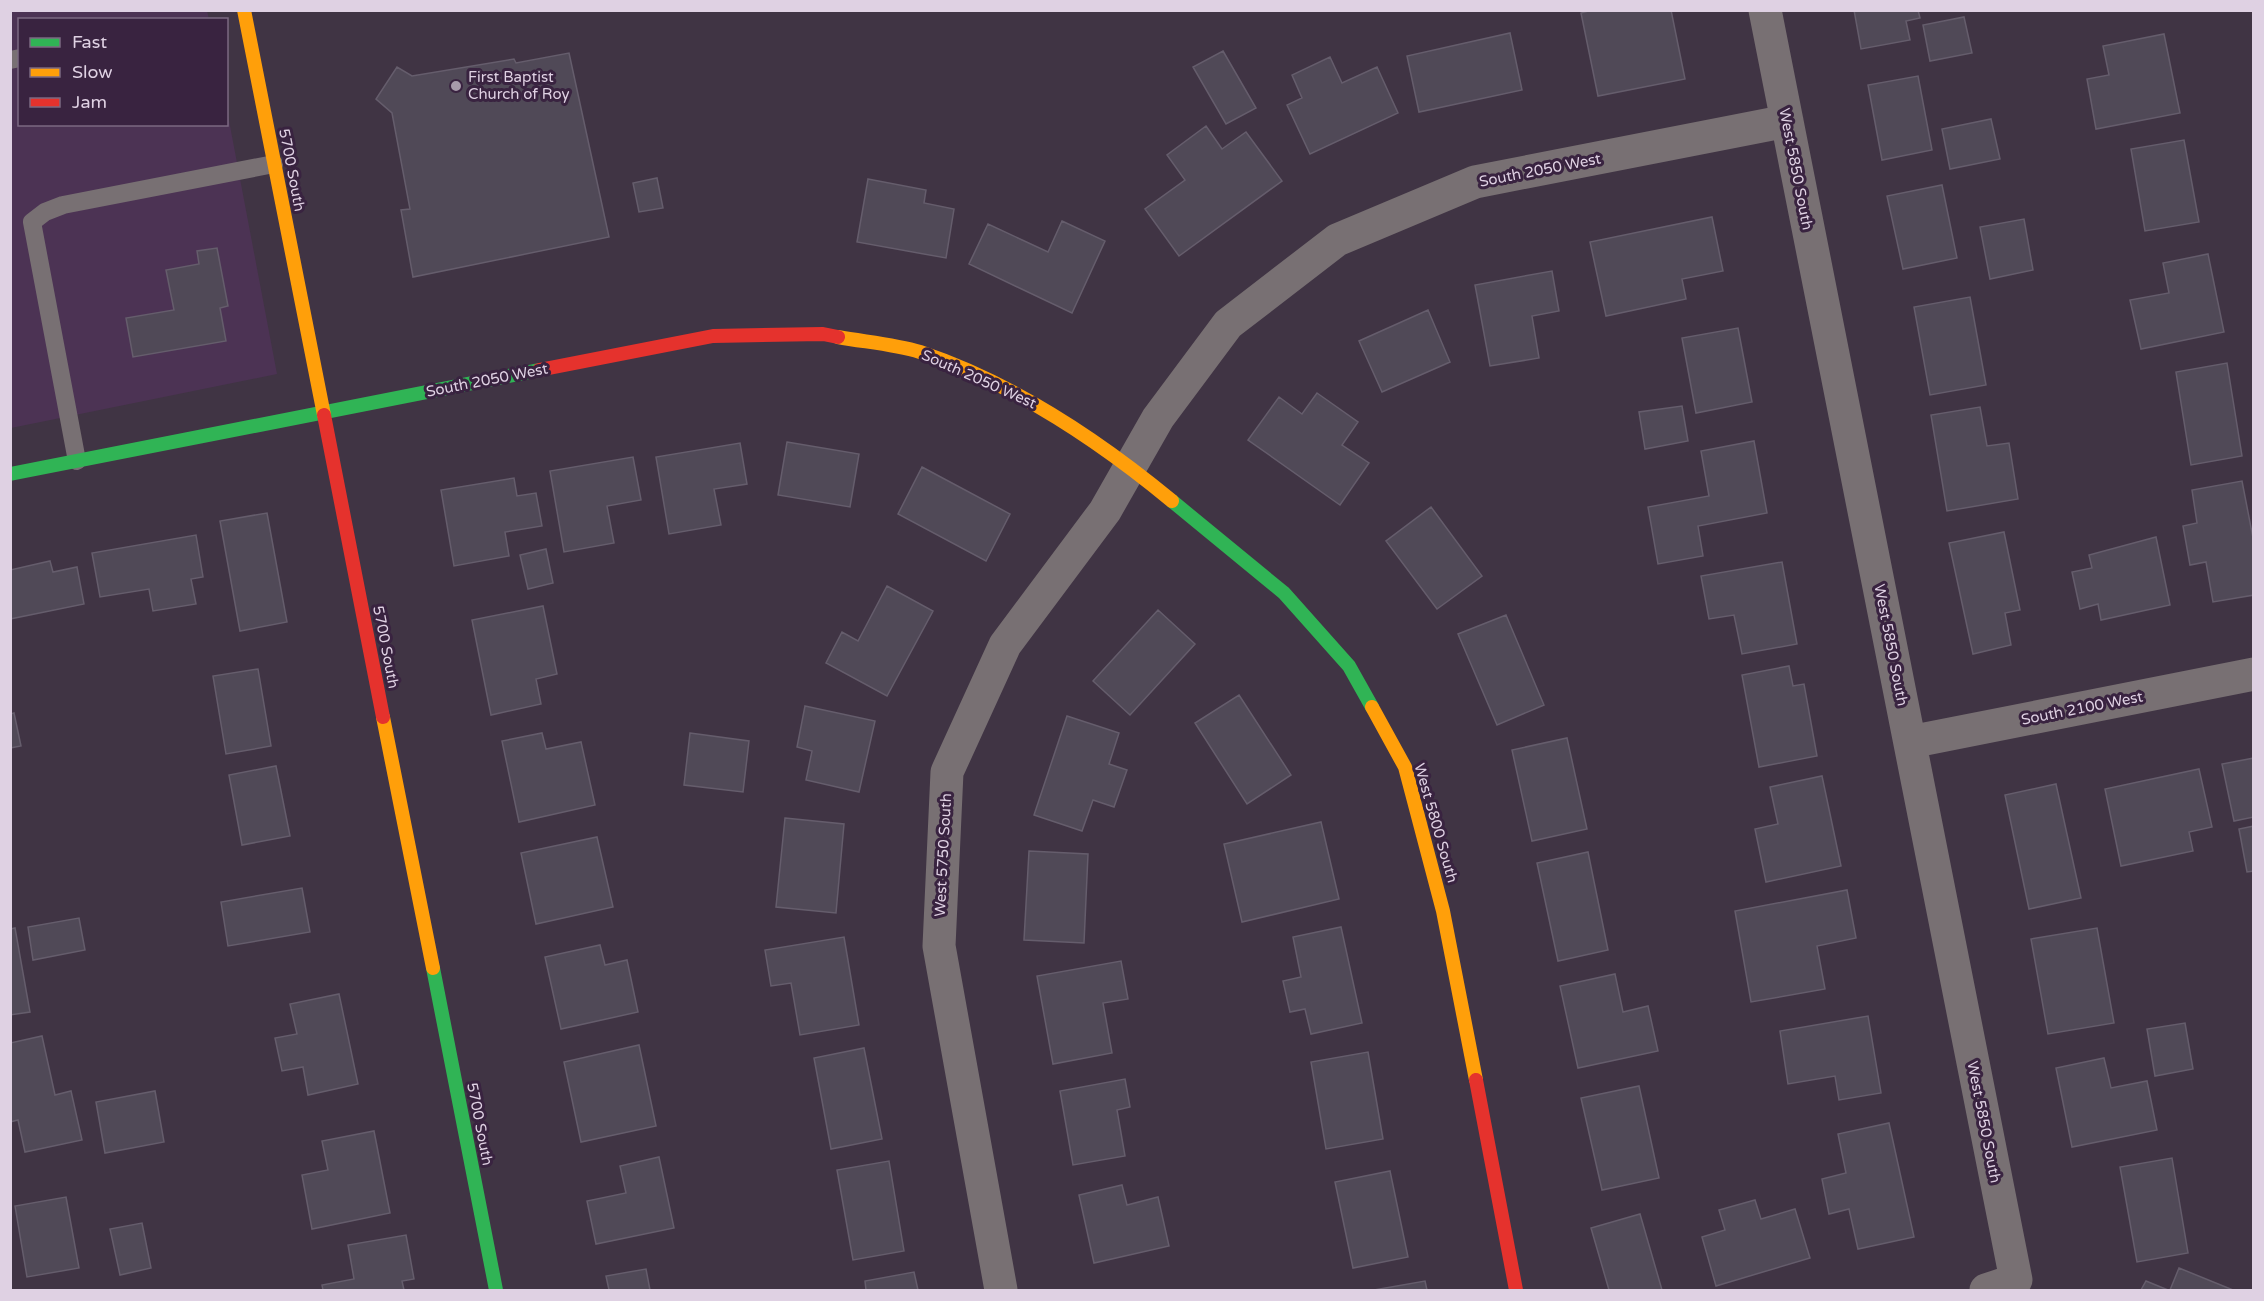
<svg xmlns="http://www.w3.org/2000/svg" width="2264" height="1301" font-family="'Varela Round',sans-serif">
<style>
.built{fill:#4c3354}
.building{fill:#504957;stroke:#655d6c;stroke-width:1.5}
.lines{fill:none;stroke-linecap:round;stroke-linejoin:round}
.lane{stroke:#787073;stroke-width:18}
.street{stroke:#787073;stroke-width:33}
.fast{stroke:#30b455;stroke-width:14}
.slow{stroke:#ff9f0a;stroke-width:14}
.jam{stroke:#e5322d;stroke-width:14}
.poi-dot{fill:#a79aab;stroke:#392340;stroke-width:2}
.labels{text-anchor:middle;dominant-baseline:central;stroke-width:6;stroke-linejoin:round;paint-order:stroke}
.poi-label{font-size:15px;fill:#dfd1e3;stroke:#392340;text-anchor:start}
.street-label{font-size:15px;fill:#dfd1e3;stroke:#392340}
</style>
<rect width="100%" height="100%" fill="#403444"/>
<path class="built" d="M11 11H207L209 19 20 20V124H226L227 110 277 374 11 428Z"/>
<path class="building" d="M1592 10H1671L1685 79 1598 96 1581 13Z
M1854 10H1918L1920 18 1906 21 1910 40 1861 49Z
M1964 17 1972 53 1930 61 1923 25Z
M1510 33 1522 90 1419 112 1407 56Z
M2164 34 2180 113 2096 129 2087 79 2109 75 2103 46Z
M1223 51 1256 108 1226 124 1193 67Z
M569 53 609 237 413 277 401 210 410 209 392 113 376 99 397 67 412 76 514 59 516 63Z
M1330 57 1342 83 1377 67 1398 113 1310 154 1287 105 1302 98 1292 75Z
M1918 76 1932 150 1882 160 1868 85Z
M1991 119 2000 159 1950 169 1942 129Z
M1206 126 1222 149 1246 132 1282 181 1179 256 1145 209 1185 180 1167 155Z
M2184 140 2199 222 2145 231 2131 149Z
M657 178 663 208 639 212 633 183Z
M868 179 926 190 924 203 954 209 946 258 857 242Z
M1942 185 1957 258 1903 269 1887 196Z
M1712 217 1723 271 1682 279 1686 299 1606 316 1590 242Z
M2024 219 2033 270 1990 279 1980 227Z
M1062 221 1105 241 1072 313 969 264 988 224 1048 252Z
M217 248 228 306 220 308 226 341 133 357 126 318 174 310 166 270 199 264 197 251Z
M2208 254 2224 332 2141 349 2130 300 2169 293 2163 263Z
M1552 271 1559 311 1532 316 1539 358 1490 366 1475 285Z
M1970 297 1986 385 1930 395 1914 307Z
M1428 310 1450 362 1382 392 1359 341Z
M1738 328 1752 402 1696 413 1682 338Z
M2227 363 2242 456 2191 465 2176 372Z
M1317 393 1358 422 1342 445 1369 463 1340 505 1248 440 1279 397 1302 414Z
M1682 406 1688 441 1645 449 1639 412Z
M1980 407 1987 446 2009 443 2018 499 1947 511 1931 415Z
M1754 441 1767 513 1698 526 1703 556 1658 564 1648 507 1709 496 1701 451Z
M787 442 859 454 850 507 778 495Z
M740 443 747 484 714 489 721 525 669 534 656 457Z
M633 457 641 500 607 506 614 543 564 552 550 471Z
M922 467 1010 514 986 561 898 514Z
M514 478 517 496 536 493 542 526 505 532 509 556 454 566 441 490Z
M2242 481 2254 543V595L2213 602 2206 562 2190 565 2183 526 2197 523 2192 490Z
M1431 507 1482 576 1437 609 1386 541Z
M267 513 287 622 240 631 220 521Z
M2004 532 2020 610 2005 613 2011 645 1973 654 1949 543Z
M196 535 203 577 191 579 196 604 153 611 149 589 100 597 92 553Z
M2156 537 2170 605 2101 620 2098 604 2080 609 2072 572 2092 568 2089 555Z
M546 549 553 583 528 589 520 555Z
M50 561 53 572 77 567 84 604 10 619V570Z
M1782 562 1797 644 1742 654 1734 615 1709 619 1701 576Z
M887 586 933 611 887 696 826 663 842 632 858 641Z
M543 606 557 674 536 679 541 704 491 715 472 620Z
M1158 610 1195 644 1130 715 1093 681Z
M1506 615 1544 705 1497 725 1458 634Z
M1789 666 1793 686 1804 684 1817 756 1759 767 1742 675Z
M258 669 271 746 226 754 213 676Z
M1239 695 1291 775 1247 804 1195 723Z
M805 706 875 721 859 792 806 780 812 751 797 747Z
M14 713 21 746 10 748V714Z
M1067 716 1119 733 1109 764 1127 770 1114 807 1093 800 1082 831 1034 815Z
M542 733 546 749 581 742 595 805 519 822 502 741Z
M690 733 749 741 743 792 684 785Z
M1567 738 1587 829 1532 841 1512 750Z
M2254 758V817L2234 821 2222 764Z
M276 766 290 836 242 845 229 775Z
M2199 769 2212 827 2189 832 2193 851 2121 866 2105 789Z
M1822 776 1841 866 1766 882 1755 829 1778 824 1770 787Z
M2056 784 2081 898 2029 909 2005 795Z
M785 818 844 824 836 913 776 907Z
M1321 822 1339 899 1242 922 1224 844Z
M2254 826V871L2247 872 2239 829Z
M597 837 613 907 536 924 521 853Z
M1029 851 1088 854 1084 943 1024 940Z
M1588 852 1608 950 1558 961 1537 863Z
M302 888 310 932 228 946 221 902Z
M1847 890 1856 938 1817 946 1825 989 1751 1002 1735 911Z
M79 918 85 950 33 960 28 927Z
M1341 927 1362 1023 1311 1034 1305 1009 1290 1012 1283 981 1301 977 1293 937Z
M15 928 30 1012 10 1015V929Z
M2097 928 2114 1023 2048 1034 2031 939Z
M844 937 859 1025 800 1035 791 983 771 986 765 950Z
M600 945 605 965 627 960 638 1012 561 1029 545 957Z
M1121 961 1128 999 1103 1003 1112 1053 1053 1064 1037 976Z
M1615 974 1623 1012 1648 1006 1658 1051 1578 1068 1560 986Z
M339 994 358 1084 308 1095 303 1067 282 1071 275 1038 297 1034 290 1004Z
M1868 1016 1881 1093 1839 1100 1835 1076 1788 1084 1780 1031Z
M2185 1023 2193 1069 2155 1076 2147 1029Z
M42 1036 55 1095 71 1091 82 1140 25 1152 18 1120 10 1122V1043Z
M639 1045 656 1126 581 1142 564 1062Z
M864 1048 882 1139 831 1149 814 1058Z
M1368 1052 1383 1139 1326 1149 1311 1062Z
M2104 1058 2111 1088 2147 1081 2157 1130 2072 1147 2056 1068Z
M1125 1079 1130 1107 1117 1110 1125 1156 1073 1165 1060 1091Z
M1639 1086 1659 1178 1602 1190 1581 1098Z
M155 1091 164 1142 105 1153 96 1102Z
M1889 1123 1914 1237 1858 1249 1849 1209 1829 1214 1822 1179 1846 1173 1838 1134Z
M374 1131 390 1213 312 1229 302 1175 328 1170 322 1141Z
M659 1157 674 1228 596 1244 587 1201 626 1193 620 1166Z
M2172 1158 2188 1253 2137 1262 2120 1167Z
M889 1161 904 1251 853 1260 837 1170Z
M1390 1171 1408 1257 1353 1268 1335 1182Z
M1122 1185 1127 1205 1158 1197 1169 1246 1094 1263 1079 1195Z
M66 1197 79 1268 27 1277 15 1206Z
M1755 1200 1761 1219 1795 1209 1810 1258 1716 1286 1702 1237 1725 1230 1719 1210Z
M1640 1214 1662 1290H1609L1591 1228Z
M142 1223 151 1268 120 1275 110 1229Z
M406 1235 414 1279 402 1281 404 1290H323L322 1285 354 1279 348 1245Z
M2179 1268 2233 1290H2170Z
M646 1269 650 1290H609L606 1276Z
M914 1272 918 1290H866L865 1281Z
M1425 1281 1427 1290H1374Z
M2146 1281 2168 1290H2141Z"/>
<g class="lines">
<path class="lane" d="M10 60 20 58
M77 461 32 222 45 212 63 205 274 164"/>
<path class="street" d="M1765 10 2016 1280 1986 1290
M1910 742 2254 674
M1001 1290 939 946 947 772 1005 645 1105 511 1158 418 1228 324 1337 240 1475 182 1787 121"/>
<path class="fast" d="M10 474 539 370
M1172 501 1284 593 1349 666 1372 707
M433 968 496 1290"/>
<path class="slow" d="M244 10 324 415
M838 337C865 342 894 344 920 352 1013 383 1097 439 1172 501
M1372 707 1405 767 1443 911 1476 1080
M383 717 433 968"/>
<path class="jam" d="M539 370 713 336 823 334 838 337
M324 415 383 717
M1476 1080 1516 1290"/>
</g>
<circle class="poi-dot" cx="456" cy="86" r="6"/>
<g class="labels">
<g class="poi-label">
<text x="468" y="77">First Baptist<tspan x="468" dy="17">Church of Roy</tspan></text>
</g>
<g class="street-label">
<text transform="translate(1796 169) rotate(79)">West 5850 South</text>
<text transform="translate(292 170) rotate(79)">5700 South</text>
<text transform="translate(1540 170) rotate(-11)">South 2050 West</text>
<text transform="translate(979 379) rotate(24)">South 2050 West</text>
<text transform="translate(487 380) rotate(-11)">South 2050 West</text>
<text transform="translate(1891 645) rotate(79)">West 5850 South</text>
<text transform="translate(386 647) rotate(79)">5700 South</text>
<text transform="translate(2082 708) rotate(-11)">South 2100 West</text>
<text transform="translate(1436 823) rotate(74)">West 5800 South</text>
<text transform="translate(943 855) rotate(-87)">West 5750 South</text>
<text transform="translate(1984 1122) rotate(79)">West 5850 South</text>
<text transform="translate(480 1124) rotate(79)">5700 South</text>
</g>
</g>
<rect width="2264" height="1301" fill="none" stroke="#dfd1e3" stroke-width="24"/>
<rect x="18" y="18" width="210" height="108" fill="#392340" stroke="#7b6981" stroke-width="1.5"/>
<rect x="30" y="38" width="30" height="9" fill="#30b455" stroke="#7b6981" stroke-width="1.5"/>
<text x="72" y="48" font-size="18" fill="#dfd1e3">Fast</text>
<rect x="30" y="68" width="30" height="9" fill="#ff9f0a" stroke="#7b6981" stroke-width="1.5"/>
<text x="72" y="78" font-size="18" fill="#dfd1e3">Slow</text>
<rect x="30" y="98" width="30" height="9" fill="#e5322d" stroke="#7b6981" stroke-width="1.5"/>
<text x="72" y="108" font-size="18" fill="#dfd1e3">Jam</text>
</svg>
